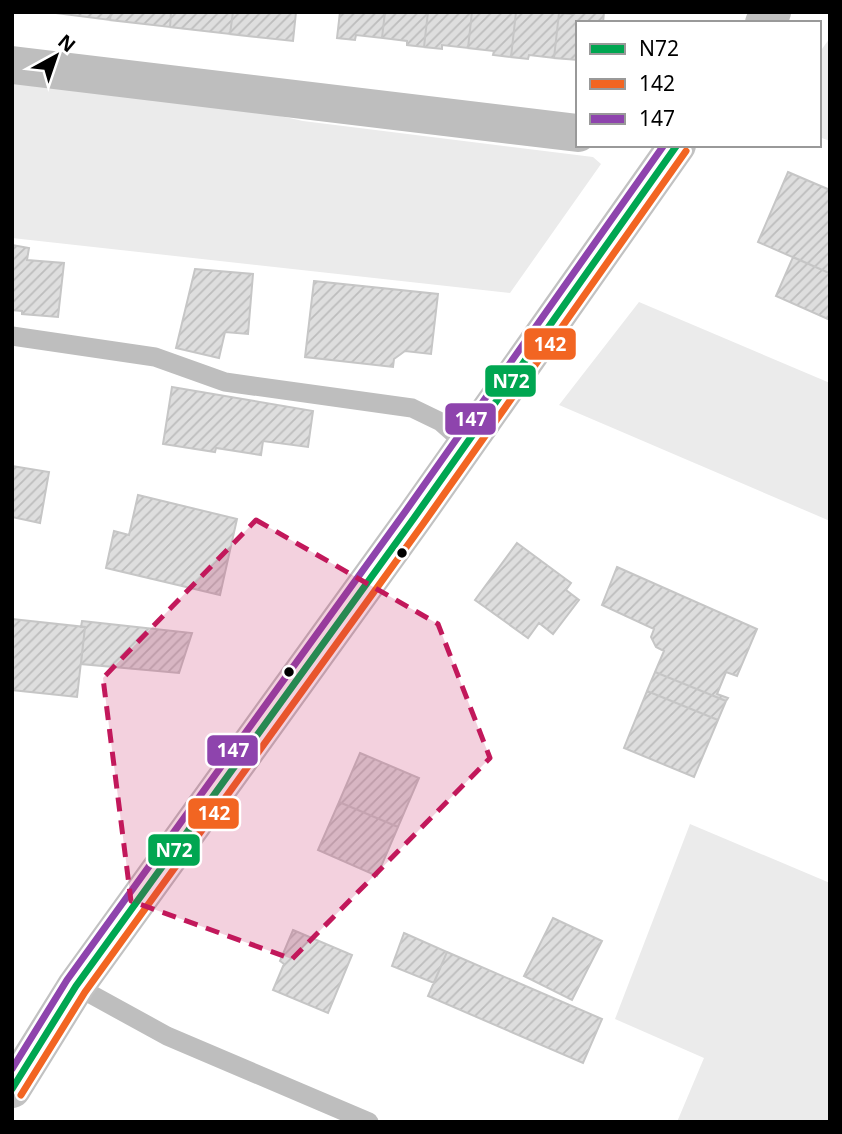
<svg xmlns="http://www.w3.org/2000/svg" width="842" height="1134" font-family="'Noto Sans',sans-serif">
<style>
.green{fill:#ebebeb}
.building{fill:url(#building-hatch);stroke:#c6c6c6;stroke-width:2}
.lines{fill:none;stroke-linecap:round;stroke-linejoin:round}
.lane{stroke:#bebebe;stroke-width:19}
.street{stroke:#bebebe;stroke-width:38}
.secondary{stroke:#c2c2c2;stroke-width:38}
.bus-1-casing{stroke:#fff;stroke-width:12}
.bus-2-casing{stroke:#fff;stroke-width:12}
.bus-3-casing{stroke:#fff;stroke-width:12}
.bus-1{stroke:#00a651;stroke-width:7}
.bus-2{stroke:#f26522;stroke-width:7}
.bus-3{stroke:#8e44ad;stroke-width:7}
.marked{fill:#c2185b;fill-opacity:0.2;stroke:#c2185b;stroke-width:5;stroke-dasharray:14 9;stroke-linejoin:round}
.bus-dot{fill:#000;stroke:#fff;stroke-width:2.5}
.line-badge{stroke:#fff;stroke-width:2.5}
.badge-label{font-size:19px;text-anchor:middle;font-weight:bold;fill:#fff}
</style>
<defs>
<pattern id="building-hatch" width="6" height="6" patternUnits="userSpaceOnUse" patternTransform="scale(1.75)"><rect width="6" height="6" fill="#dedede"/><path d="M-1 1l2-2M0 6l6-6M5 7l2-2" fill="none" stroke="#bdbdbd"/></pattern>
</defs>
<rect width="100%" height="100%" fill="#fff"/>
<path class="green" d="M830 38V141L819 137V53Z
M12 79 221 103 303 121 593 157 601 164 510 293 12 238Z
M639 302 830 383V521L559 405Z
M690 824 830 883V1122H677L704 1058 615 1019Z"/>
<path class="building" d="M48 12H111L110 20Z
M111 12H171L170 27 110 20Z
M171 12H233L230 34 170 27Z
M233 12H296L293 41 230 34Z
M340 12H385L382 38 356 35 355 40 337 38Z
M385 12H428L424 47 407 45V41L382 38Z
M428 12H472L468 48 442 45V49L424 47Z
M472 12H516L511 57 493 55 494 51 468 48Z
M516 12 559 13 554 58 529 55 528 59 511 57Z
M574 12H604L603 23H578V60L554 58 559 13 573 14Z
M788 172 830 190 829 273 758 242Z
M12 245 29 248 27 260 64 263 58 317 22 314V311L12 310Z
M793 257 829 273 830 271V320L776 296Z
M195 269 253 274 248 334 225 332 219 358 176 348Z
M314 281 438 294 431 354 405 351 394 359 393 367 305 357Z
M172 387 313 411 308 447 263 441 261 455 216 448 215 452 163 444Z
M12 466 49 472 40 523 12 517Z
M138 495 237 519 220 595 106 568 114 531 129 535Z
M517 543 571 583 566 590 579 600 553 634 539 623 528 638 475 600Z
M617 567 757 629 737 676 726 672 717 694 728 698 726 701 655 672 664 651 656 647 651 637 654 629 602 605Z
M12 619 85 627 77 697 12 690Z
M82 621 192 633 179 673 81 664 85 627H81Z
M655 672 726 701 718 720 647 691Z
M647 691 718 720 694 777 624 748Z
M360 753 419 778 398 827 339 802Z
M339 802 398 827 377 876 318 850Z
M553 918 602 941 572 1000 524 976Z
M293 930 352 955 328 1013 273 990 284 964 280 961Z
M404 933 447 952 434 983 392 966Z
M447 952 602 1019 583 1063 428 996Z"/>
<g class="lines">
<path class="lane" d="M12 336 155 357 225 382 412 408 441 422 466 444
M76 986 167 1036 369 1122"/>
<path class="street" d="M12 65 578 133"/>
<path class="secondary" d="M764 23 772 12
M12 1089 76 986 414 518 677 145"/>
<g class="bus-1-casing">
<path id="bus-1" d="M12 1089 76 986 414 518 677 145"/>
</g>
<g class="bus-2-casing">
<path id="bus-2" d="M21 1095 85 992 423 524 686 151"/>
</g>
<g class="bus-3-casing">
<path id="bus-3" d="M12 1069 67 980 405 512 664 145"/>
</g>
<use href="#bus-1" class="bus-1"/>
<use href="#bus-2" class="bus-2"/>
<use href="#bus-3" class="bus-3"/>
</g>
<path class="marked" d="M256 520 438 624 490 758 292 959 131 901 103 678Z"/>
<g class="bus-dot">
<circle cx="402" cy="553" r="6"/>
<circle cx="289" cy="672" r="6"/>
</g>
<g class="line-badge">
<rect x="523" y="327" width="54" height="34" rx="7" fill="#f26522"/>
<rect x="484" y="364" width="53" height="34" rx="7" fill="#00a651"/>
<rect x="444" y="402" width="53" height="34" rx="7" fill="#8e44ad"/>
<rect x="206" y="734" width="53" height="33" rx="7" fill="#8e44ad"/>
<rect x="187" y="797" width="53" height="33" rx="7" fill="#f26522"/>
<rect x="147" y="833" width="54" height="34" rx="7" fill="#00a651"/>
</g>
<g class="badge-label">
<text x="550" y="351">142</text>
<text x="511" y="388">N72</text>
<text x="471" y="426">147</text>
<text x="233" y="757">147</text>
<text x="214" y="820">142</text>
<text x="174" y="857">N72</text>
</g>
<rect width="842" height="1134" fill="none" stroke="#000000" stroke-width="28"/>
<rect x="576" y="21" width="245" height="126" fill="#ffffff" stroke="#999999" stroke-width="2"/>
<rect x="590" y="44" width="35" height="10" fill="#00a651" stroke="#999999" stroke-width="2"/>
<text x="639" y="56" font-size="21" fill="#000000">N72</text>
<rect x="590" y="79" width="35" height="10" fill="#f26522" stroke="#999999" stroke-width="2"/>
<text x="639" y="91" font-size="21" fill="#000000">142</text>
<rect x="590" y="114" width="35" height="10" fill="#8e44ad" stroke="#999999" stroke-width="2"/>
<text x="639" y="126" font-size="21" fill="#000000">147</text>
<g transform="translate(56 56) rotate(40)" stroke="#ffffff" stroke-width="5" paint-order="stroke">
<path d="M0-5L12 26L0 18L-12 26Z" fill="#000000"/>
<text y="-10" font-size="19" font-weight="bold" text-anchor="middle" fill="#000000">N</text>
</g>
</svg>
